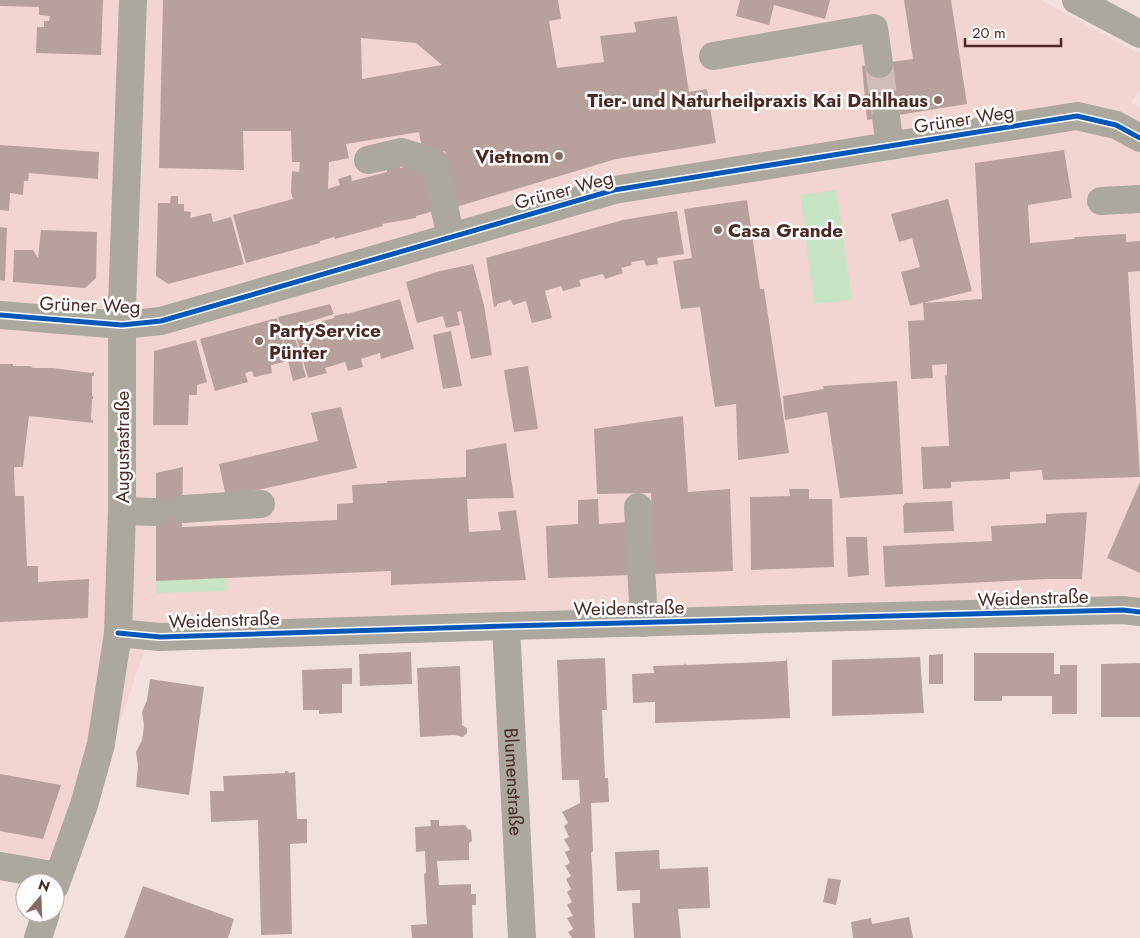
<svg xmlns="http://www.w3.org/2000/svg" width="1140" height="938" font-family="Jost,sans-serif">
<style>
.built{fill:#f2d5d0}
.green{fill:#c7e4c5}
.building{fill:#b8a19d;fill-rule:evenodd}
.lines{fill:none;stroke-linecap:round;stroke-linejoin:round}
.minor-tunnel{stroke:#d1bcb8;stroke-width:28;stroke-dasharray:28 14;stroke-linecap:butt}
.minor{stroke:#ada89e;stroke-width:28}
.cycleway-casing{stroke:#fff;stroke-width:8}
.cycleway{stroke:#0057b8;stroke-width:5}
.poi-dot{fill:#866a65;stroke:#fff;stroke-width:2}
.labels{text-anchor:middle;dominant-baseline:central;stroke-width:5;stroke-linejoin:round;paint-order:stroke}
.poi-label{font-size:19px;font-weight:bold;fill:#4b2a25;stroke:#fff;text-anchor:end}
.street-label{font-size:19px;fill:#4b2a25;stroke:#fff}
</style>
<rect width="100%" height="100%" fill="#f3e0dd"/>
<path class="built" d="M0 0H1041L1140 54V90L1131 102 1140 108V610L149 636 93 802 41 867 0 860Z"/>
<path class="green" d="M836 190 852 300 814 304 800 195Z
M226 578 227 591 156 593V581Z"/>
<path class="building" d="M0 0H103L101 55 36 53 37 27H44V21H49L50 16 39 15V7L0 6Z
M163 0H558L561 19 549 21 557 68 604 62 600 36 636 32 634 22 677 16 689 92 707 89 716 143 616 159 456 207 445 151 423 154 419 132 346 144 349 158 329 162 328 189 340 185 338 179 351 175 352 181 387 172 386 166 398 163 400 168 422 163 435 211 416 216V218L382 224 383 226 335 239 334 237 320 241V243L246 263 233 215 293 199 291 192 292 171 299 172 300 162H292L291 131H243L244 170 159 168ZM361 38 416 43 442 65 362 79Z
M740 0H830L825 19 774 5 769 25 736 16Z
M904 0H951L967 104 867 120 862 66 913 59Z
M0 145 99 152 98 179 29 173 28 181H24L23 195 10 193 9 211 0 210Z
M1064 150 1072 198 1028 205 1030 243 1074 239 1075 237 1126 234V242L1140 241V271L1128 272 1140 477 1043 480 1042 470 1010 472V479L951 482V488L923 489 921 447 949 446 945 375 947 376V364L932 365 933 378 911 379 908 321 924 320 923 303 982 299 975 163Z
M171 196H178V204H184V211L191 212 190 218 211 213 213 222 231 217 244 264 168 284 156 276 158 203H170Z
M948 199 972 291 910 306 901 272 920 267 912 238 899 242 891 214Z
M747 200 760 289H764L789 453 738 460 736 404 715 407 700 307 681 309 673 261 692 258 684 209Z
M677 211 684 254 657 258 658 264 646 266 644 260 631 262 632 265 621 268 623 273 605 279 603 274 579 280 581 286 563 291 561 286 545 291 552 318 532 323 526 301 513 305 511 300 497 304V306L494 307 486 258 623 220Z
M0 227 7 228 5 281 0 280Z
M41 230 97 232 96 278 85 288 13 282 14 250H33L38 258Z
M473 264 484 305 492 355 471 359 461 311 457 312 460 325 446 328 443 316 417 323 406 282 440 271Z
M400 299 414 349 381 359 380 353 361 359 363 367 348 371 345 362 325 368 327 373 308 378 294 329 334 318V316L347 313V314Z
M330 304 334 314 292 327 306 377 293 381 288 361 271 365 272 373 254 377 252 371 245 373 248 382 215 391 200 339 277 318 288 359 278 317Z
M451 331 462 386 443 389 433 335Z
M196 340 207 382 197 385V395H189L188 425H153L154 351Z
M0 364H13V366H30L33 368H53L91 373 94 372V376H92V396H93V399H92L91 420H93V423L29 416 23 467H14L15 496H24L27 566H38V582L89 579 88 618 0 622Z
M528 366 538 429 514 432 504 370Z
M897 381 903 494 840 498 827 412 785 420 783 396 824 389 823 386Z
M341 407 357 468 226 497 219 464 318 441 311 413Z
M683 416 688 492 730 489 733 571 650 574 652 522 651 493 597 494 594 429Z
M506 443 514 498 467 499 469 532 501 530 498 512 516 510 526 580 391 585V571L156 581V473L183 467 182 527 337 520V504L353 503 352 485 387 483V481L466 477V450Z
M1140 482V573L1107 558Z
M789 489H809V499H832L834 567 751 570 750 497 790 496Z
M598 499 599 524 630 522 632 575 548 578 546 526 578 524V500Z
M952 501 954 531 904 533 903 506 905 503Z
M1087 512 1082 579H1049L885 587 883 546 992 541 991 526 1046 523V514Z
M846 537H867L869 575 848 577Z
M411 652 412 684 360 686 359 654Z
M974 653H1054V674H1060V665H1077V714H1052V696H1002V701H974Z
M943 654V684H929V655Z
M787 657 790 718 655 723V702L633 703 632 674 654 673 653 666 684 665 685 663 686 665 786 661Z
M920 657 924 713 832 716V660Z
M605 658 607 710H602L605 778H608L609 802 591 803 593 851 591 853 592 865 595 938H572L568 932 573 929 567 918 573 916 567 905 572 902 567 892 571 889 566 879 571 876 565 866 570 863 565 852 570 850 564 839 569 837 564 826 568 823 562 812 580 803 579 780H562L557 660Z
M1140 663V717H1101V664Z
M460 666 462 725 467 728V733L463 737 454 735 420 737 417 668Z
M352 668V684H342V713L319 714V710H303L302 670Z
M150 679 204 687 189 795 136 787 138 766 136 752 142 740 144 726 142 712 147 700Z
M285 771H288L289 773 295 772 297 819H307V843L290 844 292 934 261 935 258 820 211 822 210 791H224L223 776 285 773Z
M0 774 61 785 43 839 0 831Z
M430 820H439V826L465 825 468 829 471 830 472 841 469 843V860L437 861 439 885 471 884V894H476V905H472L473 938H412L411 925 427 924 424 874 426 873 425 851 416 852 415 827 431 826Z
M659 850 660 869 708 867 710 908 678 909 681 938H634L632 903H640V890L617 891 615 852Z
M828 878 841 880 836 905 823 902Z
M143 886 234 919 228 938H124Z
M909 917 913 938H853L851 922 871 918 872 924Z"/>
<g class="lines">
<path class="minor-tunnel" d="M879 64 886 117"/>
<g class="minor">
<path d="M1076 0 1140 34"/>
<path d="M713 56 874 28 879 64"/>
<path d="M886 117 890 146"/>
<path d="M368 160 402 152 434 162 451 237"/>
<path d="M1101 201 1140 199"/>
<path d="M0 315 122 325 161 321 614 190 1077 116 1116 125 1140 138"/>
<path d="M638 507 644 623"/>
<path d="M183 509 261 504"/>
<path d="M122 511 156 512"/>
<path id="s1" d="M506 626 522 938"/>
<path d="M118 633 160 637 506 626 1123 610 1140 612"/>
<path d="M0 866 58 876"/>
<path d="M55 886 84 805 101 744 118 633 122 511V305L133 0"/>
<path d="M38 938 46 913"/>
</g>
<g class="cycleway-casing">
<path id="cycleway" d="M0 315 122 325 161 321 614 190 1077 116 1116 125 1140 138
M118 633 160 637 506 626 1123 610 1140 612"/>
</g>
<use href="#cycleway" class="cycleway"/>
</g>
<g class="poi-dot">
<circle cx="938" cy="100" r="5"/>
<circle cx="559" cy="156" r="5"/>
<circle cx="718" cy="230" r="5"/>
<circle cx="259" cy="341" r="5"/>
</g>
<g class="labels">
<g class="poi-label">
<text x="928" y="100">Tier- und Naturheilpraxis Kai Dahlhaus</text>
<text x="549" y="156">Vietnom</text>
<text x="728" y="230" text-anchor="start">Casa Grande</text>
<text x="269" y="330" text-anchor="start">PartyService<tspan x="269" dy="22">Pünter</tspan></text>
</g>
<g class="street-label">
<text transform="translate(964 119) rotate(-9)">Grüner Weg</text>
<text transform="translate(564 190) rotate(-15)">Grüner Weg</text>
<text transform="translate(90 305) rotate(2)">Grüner Weg</text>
<text transform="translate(122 447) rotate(-90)">Augustastraße</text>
<text transform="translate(1033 598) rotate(-2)">Weidenstraße</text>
<text transform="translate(629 608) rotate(-1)">Weidenstraße</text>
<text transform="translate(224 620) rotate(-2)">Weidenstraße</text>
<text stroke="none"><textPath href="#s1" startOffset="156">Blumenstraße</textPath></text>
</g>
</g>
<g transform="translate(40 898) rotate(19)"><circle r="24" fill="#ffffff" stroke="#b7aaa8"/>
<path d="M0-4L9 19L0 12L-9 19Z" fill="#866a65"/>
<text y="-8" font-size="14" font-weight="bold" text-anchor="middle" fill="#4b2a25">N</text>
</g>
<path d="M965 38v8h96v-8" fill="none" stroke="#4b2a25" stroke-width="2.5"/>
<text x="972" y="38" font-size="15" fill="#4b2a25" stroke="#ffffff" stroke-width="4" paint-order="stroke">20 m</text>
</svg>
